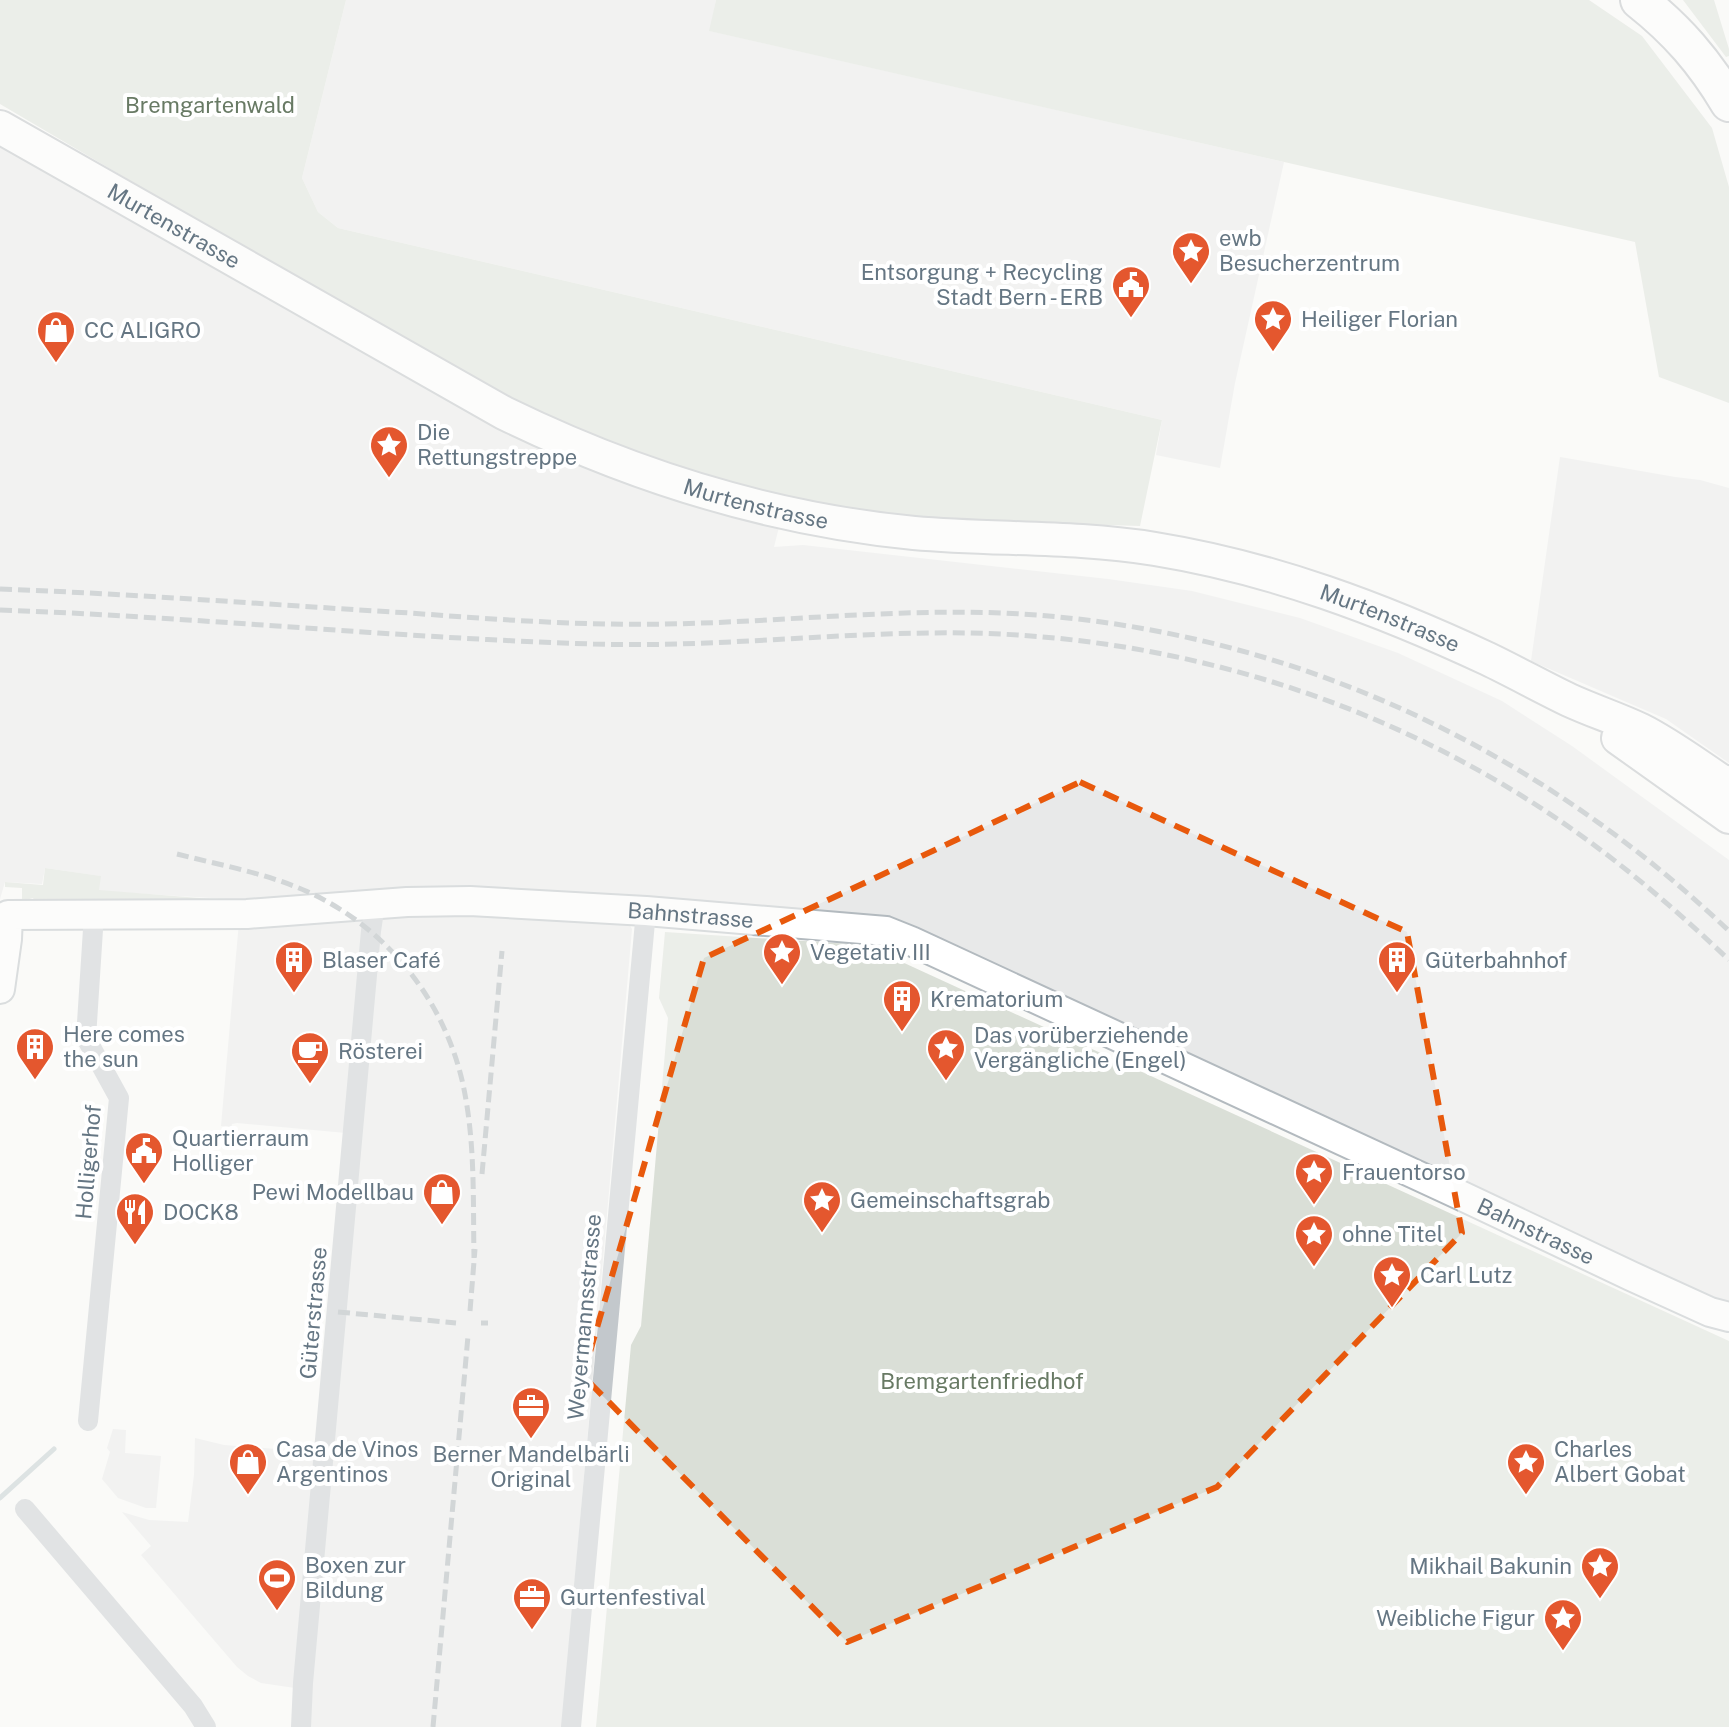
<svg xmlns="http://www.w3.org/2000/svg" width="1729" height="1727" font-family="'Public Sans',sans-serif">
<style>
.built{fill:#e8e9e9}
.green{fill:#dadfd7}
.lines{fill:none;stroke-linecap:round;stroke-linejoin:round}
.stream{stroke:#bbc7cb;stroke-width:5}
.secondary-casing{stroke:#b3babf;stroke-width:32}
.primary-casing{stroke:#b5babe;stroke-width:36}
.highway-casing{stroke:#b4b9bd;stroke-width:40}
.street{stroke:#c3c8cc;stroke-width:20}
.secondary{stroke:#fff;stroke-width:28}
.primary{stroke:#fff;stroke-width:32}
.highway{stroke:#fff;stroke-width:36}
.rail{stroke:#a2aab0;stroke-width:5;stroke-dasharray:12 6;stroke-linecap:butt}
.marked{fill:none;stroke:#e8590c;stroke-width:6;stroke-dasharray:16 10;stroke-linejoin:round}
.labels{text-anchor:middle;dominant-baseline:central;stroke-width:8;stroke-linejoin:round;paint-order:stroke}
.park-label{font-size:22px;fill:#687a64;stroke:#fff}
.street-label{font-size:22px;fill:#657683;stroke:#fff}
.poi-label{font-size:22px;fill:#657683;stroke:#fff;text-anchor:start}
</style>
<rect width="100%" height="100%" fill="#fafaf8"/>
<path class="built" d="M346 0H716L710 31 1284 162 1235 383 1220 468 1156 455 1162 420 338 228 318 212 302 178Z
M0 131 503 416 781 519 774 547 803 545 1108 579 1192 591 1300 618 1398 653 1502 701 1572 746 1729 860V1317L911 941 98 891 100 876 45 868 42 884 5 882 0 899Z
M1560 457 1675 477 1700 480 1729 488V763L1666 719 1531 661Z
M451 912 629 924 632 929 562 1727H293L295 1688 261 1683 248 1676 237 1667 141 1555 151 1546 122 1512 149 1520 188 1522 194 1475 195 1438 224 1445 302 1451 316 1446 346 1133 237 1123 232 1124 231 1128 221 1126 239 922Z
M113 1429 126 1430 125 1453 161 1456 156 1508H146L118 1498 102 1479 110 1452 107 1448Z"/>
<path class="green" d="M0 0H346L302 178 318 212 338 228 1162 420 1140 526 935 520 873 514 805 502 678 470 606 443 525 405 209 227 0 104Z
M716 0H1589L1642 36 1712 128 1729 187V403L1659 377 1635 242 709 31Z
M1683 0H1714L1729 49V56L1726 57Z
M45 868 101 876 99 890 263 903 37 906 33 898 22 901V888L5 887V882L43 885Z
M665 932 865 945 1729 1341V1727H596L631 1345 641 1326 668 1018 659 998Z"/>
<g class="lines">
<path class="stream" d="M0 1498 54 1449"/>
<g class="secondary-casing">
<g id="secondary">
<path id="s1" d="M0 989 7 939 8 915 247 914 407 902 470 901 646 911 886 931 911 941 1462 1196 1631 1276 1710 1312 1729 1317"/>
</g>
</g>
<g class="primary-casing">
<g id="primary">
<path id="s2" d="M0 127 504 413C633 476 771 519 914 533 995 540 1075 536 1155 549 1272 568 1381 609 1488 659 1515 672 1542 687 1569 700 1593 711 1618 719 1641 730 1671 745 1701 768 1729 786"/>
<path d="M1618 738 1729 817"/>
</g>
</g>
<g class="highway-casing">
<path id="highway" d="M1639 0C1677 30 1704 61 1729 103
M1726 784 1729 785"/>
</g>
<path class="street" d="M88 1421 119 1098 86 1038 94 914
M25 1509 193 1706 206 1727
M301 1727 303 1683 371 931 375 904
M571 1727 646 911"/>
<use href="#secondary" class="secondary"/>
<use href="#primary" class="primary"/>
<use href="#highway" class="highway"/>
<path class="rail" d="M0 589C137 594 273 605 410 613 476 618 543 623 610 624 741 627 871 608 1002 613 1277 625 1531 742 1729 931
M0 610C198 617 395 638 593 644 718 648 843 631 968 633 1191 637 1409 709 1590 842 1639 878 1685 918 1729 960
M177 854C220 865 265 873 306 891 391 929 451 1008 466 1100 475 1152 473 1205 474 1258
M482 1174 502 951
M470 1311 475 1249
M338 1312 456 1323
M481 1323H488
M433 1727 468 1336"/>
</g>
<path d="M0 0H1729V1727H0ZM1080 782 1407 932 1462 1233 1217 1487 847 1642 583 1376 704 958Z" fill="#fafaf8" fill-opacity=".55" fill-rule="evenodd"/>
<path class="marked" d="M1080 782 1407 932 1462 1233 1217 1487 847 1642 583 1376 704 958Z"/>
<defs>
<g id="sight-pin" transform="scale(2)"><path d="M0 17L-7.5 6A9.5 9.5 0 1 1 7.5 6Z" fill="#e4572e" stroke="#fff"/><path d="M0-6L1.8-2.2L6-1.7L2.9 1.2L3.7 5.4L0 3.3L-3.7 5.4L-2.9 1.2L-6-1.7L-1.8-2.2Z" fill="#fff"/></g>
<g id="civic-pin" transform="scale(2)"><path d="M0 17L-7.5 6A9.5 9.5 0 1 1 7.5 6Z" fill="#e4572e" stroke="#fff"/><path d="M-.6-6.5H3V-4.5H.6V-3L4-1V1h2V6H-6V1h2V-1L-.6-3ZM-1.2 2.5V6h2.4V2.5Z" fill="#fff"/></g>
<g id="shop-pin" transform="scale(2)"><path d="M0 17L-7.5 6A9.5 9.5 0 1 1 7.5 6Z" fill="#e4572e" stroke="#fff"/><path d="M-5-2.5h2.3a2.7 3.5 0 0 1 5.4 0H5L5.5 6h-11ZM-1.5-2.5h3a1.5 2.3 0 0 0-3 0Z" fill="#fff"/></g>
<g id="building-pin" transform="scale(2)"><path d="M0 17L-7.5 6A9.5 9.5 0 1 1 7.5 6Z" fill="#e4572e" stroke="#fff"/><path d="M-4-6H4V6H1V3H-1V6H-4ZM-2.5-4.3h1.7v1.8h-1.7ZM.8-4.3h1.7v1.8H.8ZM-2.5-1h1.7V.8h-1.7ZM.8-1h1.7V.8H.8Z" fill="#fff"/></g>
<g id="cafe-pin" transform="scale(2)"><path d="M0 17L-7.5 6A9.5 9.5 0 1 1 7.5 6Z" fill="#e4572e" stroke="#fff"/><path d="M-5.5-4.5H6V0H3Q3 3.5 0 3.5H-2.5Q-5.5 3.5-5.5 0ZM3-3.2v2h1.7v-2ZM-6 4.5H4V6H-6Z" fill="#fff"/></g>
<g id="restaurant-pin" transform="scale(2)"><path d="M0 17L-7.5 6A9.5 9.5 0 1 1 7.5 6Z" fill="#e4572e" stroke="#fff"/><path d="M-5-6h1v4h1v-4h1v4h1v-4h1v5L-1.5 .5V6h-2V.5L-5-1ZM5-6V6H3V1.5H1.5Q1.5-4 5-6Z" fill="#fff"/></g>
<g id="office-pin" transform="scale(2)"><path d="M0 17L-7.5 6A9.5 9.5 0 1 1 7.5 6Z" fill="#e4572e" stroke="#fff"/><path d="M-6-3h4V-5.5h4V-3h4V5H-6ZM-1-4.5V-3h2v-1.5ZM-6 0V1H6V0Z" fill="#fff"/></g>
<g id="stadium-pin" transform="scale(2)"><path d="M0 17L-7.5 6A9.5 9.5 0 1 1 7.5 6Z" fill="#e4572e" stroke="#fff"/><path d="M0-5a6.5 5 0 1 0 0 10a6.5 5 0 1 0 0-10ZM-3.5-1.8h7v3.6h-7Z" fill="#fff"/></g>
</defs>
<g fill-rule="evenodd">
<use href="#sight-pin" x="1191" y="251"/>
<use href="#civic-pin" x="1131" y="285"/>
<use href="#sight-pin" x="1273" y="319"/>
<use href="#shop-pin" x="56" y="330"/>
<use href="#sight-pin" x="389" y="445"/>
<use href="#sight-pin" x="782" y="952"/>
<use href="#building-pin" x="294" y="960"/>
<use href="#building-pin" x="1397" y="960"/>
<use href="#building-pin" x="902" y="999"/>
<use href="#building-pin" x="35" y="1047"/>
<use href="#sight-pin" x="946" y="1048"/>
<use href="#cafe-pin" x="310" y="1051"/>
<use href="#civic-pin" x="144" y="1151"/>
<use href="#sight-pin" x="1314" y="1172"/>
<use href="#shop-pin" x="442" y="1192"/>
<use href="#sight-pin" x="822" y="1200"/>
<use href="#restaurant-pin" x="135" y="1212"/>
<use href="#sight-pin" x="1314" y="1234"/>
<use href="#sight-pin" x="1392" y="1275"/>
<use href="#office-pin" x="531" y="1406"/>
<use href="#shop-pin" x="248" y="1462"/>
<use href="#sight-pin" x="1526" y="1462"/>
<use href="#sight-pin" x="1600" y="1566"/>
<use href="#stadium-pin" x="277" y="1578"/>
<use href="#office-pin" x="532" y="1597"/>
<use href="#sight-pin" x="1563" y="1618"/>
</g>
<g class="labels">
<g class="park-label">
<text x="210" y="105">Bremgartenwald</text>
<text x="982" y="1381">Bremgartenfriedhof</text>
</g>
<g class="street-label">
<text stroke="none"><textPath href="#s2" startOffset="200">Murtenstrasse</textPath></text>
<text stroke="none"><textPath href="#s2" startOffset="848">Murtenstrasse</textPath></text>
<text stroke="none"><textPath href="#s2" startOffset="1496">Murtenstrasse</textPath></text>
<text stroke="none"><textPath href="#s1" startOffset="758">Bahnstrasse</textPath></text>
<text transform="translate(88 1162) rotate(-85)">Holligerhof</text>
<text stroke="none"><textPath href="#s1" startOffset="1670">Bahnstrasse</textPath></text>
<text transform="translate(313 1313) rotate(-85)">Güterstrasse</text>
<text transform="translate(584 1317) rotate(-85)">Weyermannsstrasse</text>
</g>
<g class="poi-label">
<text x="1219" y="238">ewb<tspan x="1219" dy="25">Besucherzentrum</tspan></text>
<text x="1103" y="272" text-anchor="end">Entsorgung + Recycling<tspan x="1103" dy="25">Stadt Bern - ERB</tspan></text>
<text x="1301" y="319">Heiliger Florian</text>
<text x="84" y="330">CC ALIGRO</text>
<text x="417" y="432">Die<tspan x="417" dy="25">Rettungstreppe</tspan></text>
<text x="810" y="952">Vegetativ III</text>
<text x="322" y="960">Blaser Café</text>
<text x="1425" y="960">Güterbahnhof</text>
<text x="930" y="999">Krematorium</text>
<text x="63" y="1034">Here comes<tspan x="63" dy="25">the sun</tspan></text>
<text x="974" y="1035">Das vorüberziehende<tspan x="974" dy="25">Vergängliche (Engel)</tspan></text>
<text x="338" y="1051">Rösterei</text>
<text x="172" y="1138">Quartierraum<tspan x="172" dy="25">Holliger</tspan></text>
<text x="1342" y="1172">Frauentorso</text>
<text x="414" y="1192" text-anchor="end">Pewi Modellbau</text>
<text x="850" y="1200">Gemeinschaftsgrab</text>
<text x="163" y="1212">DOCK8</text>
<text x="1342" y="1234">ohne Titel</text>
<text x="1420" y="1275">Carl Lutz</text>
<text x="276" y="1449">Casa de Vinos<tspan x="276" dy="25">Argentinos</tspan></text>
<text x="1554" y="1449">Charles<tspan x="1554" dy="25">Albert Gobat</tspan></text>
<text x="531" y="1454" text-anchor="middle">Berner Mandelbärli<tspan x="531" dy="25">Original</tspan></text>
<text x="305" y="1565">Boxen zur<tspan x="305" dy="25">Bildung</tspan></text>
<text x="1572" y="1566" text-anchor="end">Mikhail Bakunin</text>
<text x="560" y="1597">Gurtenfestival</text>
<text x="1535" y="1618" text-anchor="end">Weibliche Figur</text>
</g>
</g>
</svg>
